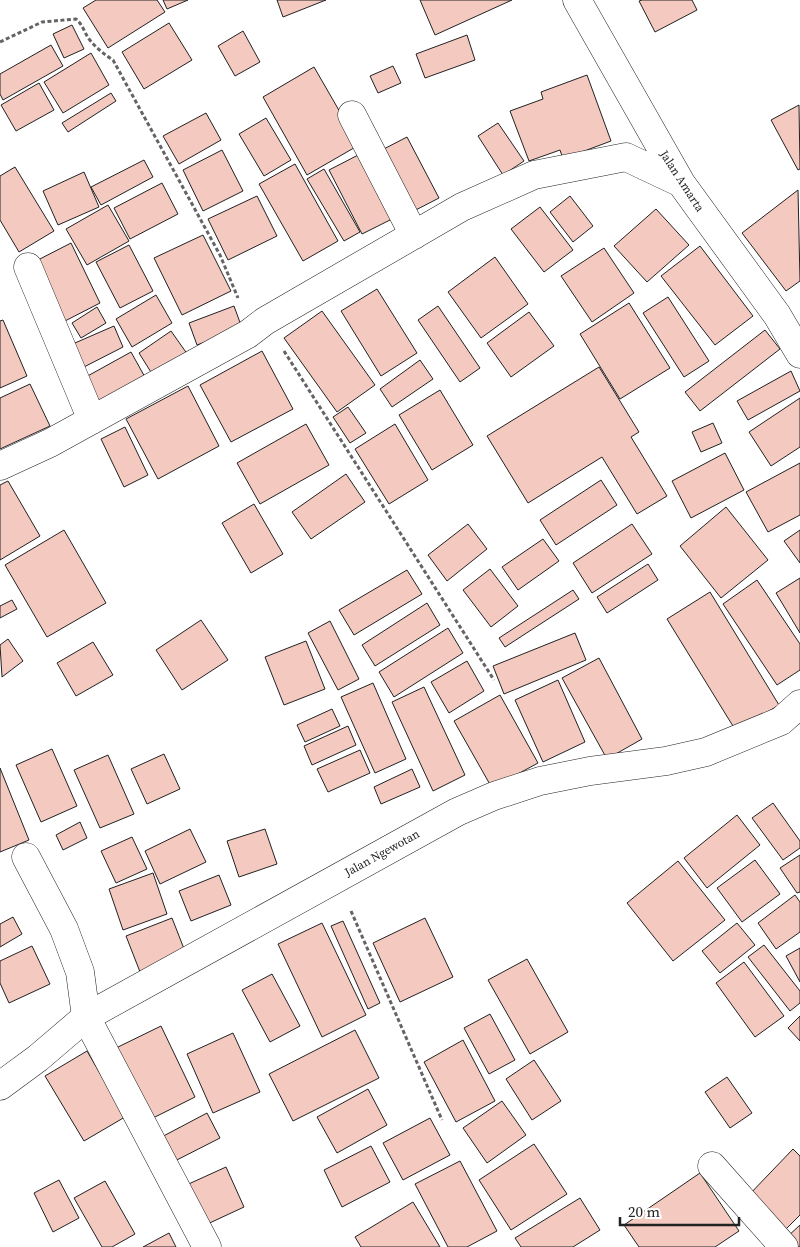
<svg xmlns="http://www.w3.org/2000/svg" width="800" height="1247" font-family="'Source Serif 4',serif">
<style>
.building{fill:#f3c9c0;stroke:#222}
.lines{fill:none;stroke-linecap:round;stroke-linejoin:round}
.minor-casing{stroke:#222;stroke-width:29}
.path{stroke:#646464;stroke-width:3;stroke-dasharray:4 2.5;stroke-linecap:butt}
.minor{stroke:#fff;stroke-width:28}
.labels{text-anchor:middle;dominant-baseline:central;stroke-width:4;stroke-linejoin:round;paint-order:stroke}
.street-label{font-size:12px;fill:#222;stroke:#fff}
</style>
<rect width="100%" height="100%" fill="#fff"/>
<path class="building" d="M96 0H157L165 12 108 48 83 8Z
M163 0H188L167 9Z
M277 0H326L283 17Z
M420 0H512L435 35Z
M642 0H692L697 10 655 32 639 1Z
M169 23 192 60 144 89 122 52Z
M72 25 84 49 64 58 53 34Z
M243 31 260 62 235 76 218 46Z
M467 35 475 60 425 78 416 54Z
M51 45 63 66 3 100 0 94V74Z
M91 53 109 85 63 113 44 82Z
M393 66 401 83 378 93 370 76Z
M314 67 359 145 307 175 263 97Z
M587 75 611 141 563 159 560 150 529 161 510 111 543 99 541 92Z
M39 83 54 110 16 131 1 105Z
M111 93 116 101 68 132 62 123Z
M799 105 800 169 798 170 771 120Z
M206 113 221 140 179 164 163 136Z
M266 118 291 160 264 176 239 134Z
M498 123 524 161 503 175 478 136Z
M407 137 439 198 408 214 376 153Z
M222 150 243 191 203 211 183 170Z
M364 152 398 216 362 234 329 170Z
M144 160 153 177 101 205 91 187Z
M295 164 338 241 303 261 259 184Z
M15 167 54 231 19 252 0 220V176Z
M324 169 360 232 344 241 307 179Z
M84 172 99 207 58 225 43 191Z
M162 183 178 214 130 239 114 208Z
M798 190 800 281 786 291 742 233Z
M257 196 277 236 228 260 208 219Z
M570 196 593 226 573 242 550 212Z
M108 205 129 241 87 265 66 229Z
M540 207 573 250 544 272 511 229Z
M656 209 689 245 647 282 614 246Z
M203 235 231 291 182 315 154 258Z
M71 243 100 303 65 321 34 262Z
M129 245 153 291 120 308 96 262Z
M700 246 753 316 715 345 661 276Z
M604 248 634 293 592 322 561 276Z
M495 257 528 304 481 338 448 292Z
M377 289 417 353 381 376 341 311Z
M156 295 172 323 132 347 116 319Z
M668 297 709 361 684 377 643 313Z
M629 303 670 368 620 399 580 334Z
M234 306 242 328 197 345 189 323Z
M438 306 480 368 460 382 418 320Z
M97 307 106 323 81 338 72 323Z
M322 311 375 385 337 412 284 338Z
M529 312 554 346 511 377 487 343Z
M3 320 27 376 0 388V321Z
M114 326 123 347 82 368 68 346Z
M765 330 780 349 700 411 685 392Z
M171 331 188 355 154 377 139 353Z
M262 351 293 409 231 442 200 385Z
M131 352 146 379 99 405 84 378Z
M420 360 433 379 392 407 380 389Z
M599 367 639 432 631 437 667 496 637 514 602 457 528 503 487 436Z
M791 371 800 391 748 420 737 401Z
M30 384 50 426 0 449V398Z
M188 386 219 446 158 479 126 419Z
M440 390 473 445 432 470 399 415Z
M800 398V447L771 466 749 432Z
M348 407 366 433 350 443 333 417Z
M713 423 722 443 701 452 692 432Z
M306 424 329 465 260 504 237 463Z
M395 424 428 480 389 504 355 449Z
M125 427 148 475 124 487 101 439Z
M725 453 744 490 691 518 672 481Z
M800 463V515L768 532 746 492Z
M346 474 365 502 311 539 292 512Z
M601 480 617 505 556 545 540 520Z
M8 481 40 536 0 560V485Z
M254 504 283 554 251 573 222 523Z
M726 507 768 560 721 598 680 546Z
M468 524 487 549 447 581 428 555Z
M632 524 652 554 592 593 573 563Z
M64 530 106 603 47 637 5 565Z
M800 530V563L784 541Z
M543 539 559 561 518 590 502 567Z
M648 564 658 580 607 613 597 597Z
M490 569 518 606 491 627 463 590Z
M407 570 422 594 354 635 339 610Z
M800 578V633L776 593Z
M757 580 800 644V670L777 685 723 604Z
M573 590 579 599 505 647 499 638Z
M710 592 779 705 736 731 667 619Z
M12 600 17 609 0 618V606Z
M427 603 440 625 375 666 362 645Z
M201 620 228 660 182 690 156 650Z
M330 621 359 679 338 690 308 633Z
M448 628 463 653 394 697 379 672Z
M575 633 586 660 504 694 493 666Z
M8 639 23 661 2 677 0 645Z
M306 641 325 689 284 705 265 657Z
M93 642 113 675 76 696 57 663Z
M599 658 642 739 607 759 562 678Z
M467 661 484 691 449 713 431 682Z
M558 680 585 742 543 762 515 700Z
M373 683 406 759 375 773 341 697Z
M424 687 465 775 433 791 392 702Z
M500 695 538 763 492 788 454 721Z
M332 709 340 726 305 742 297 725Z
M348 726 356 745 312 765 304 746Z
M52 749 77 806 41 822 16 765Z
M360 750 370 773 328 792 317 769Z
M164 754 180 789 147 804 131 769Z
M108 755 134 814 100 828 74 770Z
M0 768 29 840 0 852Z
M412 769 420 787 381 804 374 787Z
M773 803 800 841V848L783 860 752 818Z
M737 815 760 845 707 888 684 858Z
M80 822 87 838 63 850 56 835Z
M190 829 206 862 160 884 145 851Z
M265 829 277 864 239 877 227 841Z
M132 837 147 869 116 883 101 851Z
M800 855V892L797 893 780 868Z
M755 860 780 894 742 922 717 888Z
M678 861 725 920 673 961 627 903Z
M153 873 167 914 123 930 109 889Z
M219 875 231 905 191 921 179 891Z
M795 895 800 902V932L776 949 758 923Z
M13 917 22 934 0 947V924Z
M172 918 188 959 142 977 126 936Z
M425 918 453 977 400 1002 373 943Z
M343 921 380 1003 368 1009 331 926Z
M322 923 366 1015 322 1037 278 944Z
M737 923 755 945 720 973 702 951Z
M764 945 800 991V1003L790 1011 748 957Z
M32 946 50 984 9 1003 0 983V961Z
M800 948V982L786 956Z
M527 959 568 1032 530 1054 488 980Z
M744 962 784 1016 755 1037 716 983Z
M272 974 300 1026 270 1042 242 990Z
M490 1014 515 1060 489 1074 464 1028Z
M800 1016V1041L788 1028Z
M161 1026 195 1097 151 1119 116 1048Z
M355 1030 379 1078 293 1121 269 1074Z
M233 1033 260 1092 213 1113 187 1054Z
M463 1040 495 1101 456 1122 424 1062Z
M87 1051 125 1117 84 1141 45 1076Z
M534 1060 561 1101 532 1120 506 1079Z
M727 1077 752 1113 730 1128 705 1092Z
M368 1089 387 1125 337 1153 317 1117Z
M502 1101 526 1135 487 1163 463 1128Z
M207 1113 220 1138 167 1165 154 1141Z
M430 1118 450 1155 403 1180 383 1143Z
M534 1144 567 1194 511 1230 479 1180Z
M371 1146 390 1182 342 1207 324 1170Z
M793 1149 800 1156V1215L784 1231 748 1196Z
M460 1161 497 1231 467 1247H448L415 1184Z
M226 1167 244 1207 201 1227 182 1187Z
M700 1173 739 1231 715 1247H639L624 1225Z
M59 1180 79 1218 53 1232 34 1193Z
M105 1181 135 1234 112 1247H102L74 1198Z
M580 1198 600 1230 573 1247H521L515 1238Z
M413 1202 440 1247H361L355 1237Z
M800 1225V1247H794L786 1238Z
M169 1233 176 1247H143Z"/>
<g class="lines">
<g class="minor-casing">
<path id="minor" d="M577 0 681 183 777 315 800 354
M352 115 414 235
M28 267 92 420
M0 466 50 443 248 334 265 321 462 207 534 175 626 157 681 183
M26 857 64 929 80 972 86 1017 207 1247
M0 1086 38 1058 86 1017 457 812 494 796 540 781 590 771 666 761 706 752 781 721 800 704
M712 1166 784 1247"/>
</g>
<path class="path" d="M0 42 42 22 76 19C83 25 84 32 89 39 96 48 104 54 113 60L220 255 238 298
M284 351 494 680
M351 911 442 1120"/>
<use href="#minor" class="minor"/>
</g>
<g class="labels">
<g class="street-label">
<text transform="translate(682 181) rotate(57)">Jalan Amarta</text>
<text transform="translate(382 853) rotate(-29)">Jalan Ngewotan</text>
</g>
</g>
<path d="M620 1217v8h119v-8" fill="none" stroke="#222222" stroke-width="2.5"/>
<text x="628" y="1217" font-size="15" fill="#222222" stroke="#ffffff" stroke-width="4" paint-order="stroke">20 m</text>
</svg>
